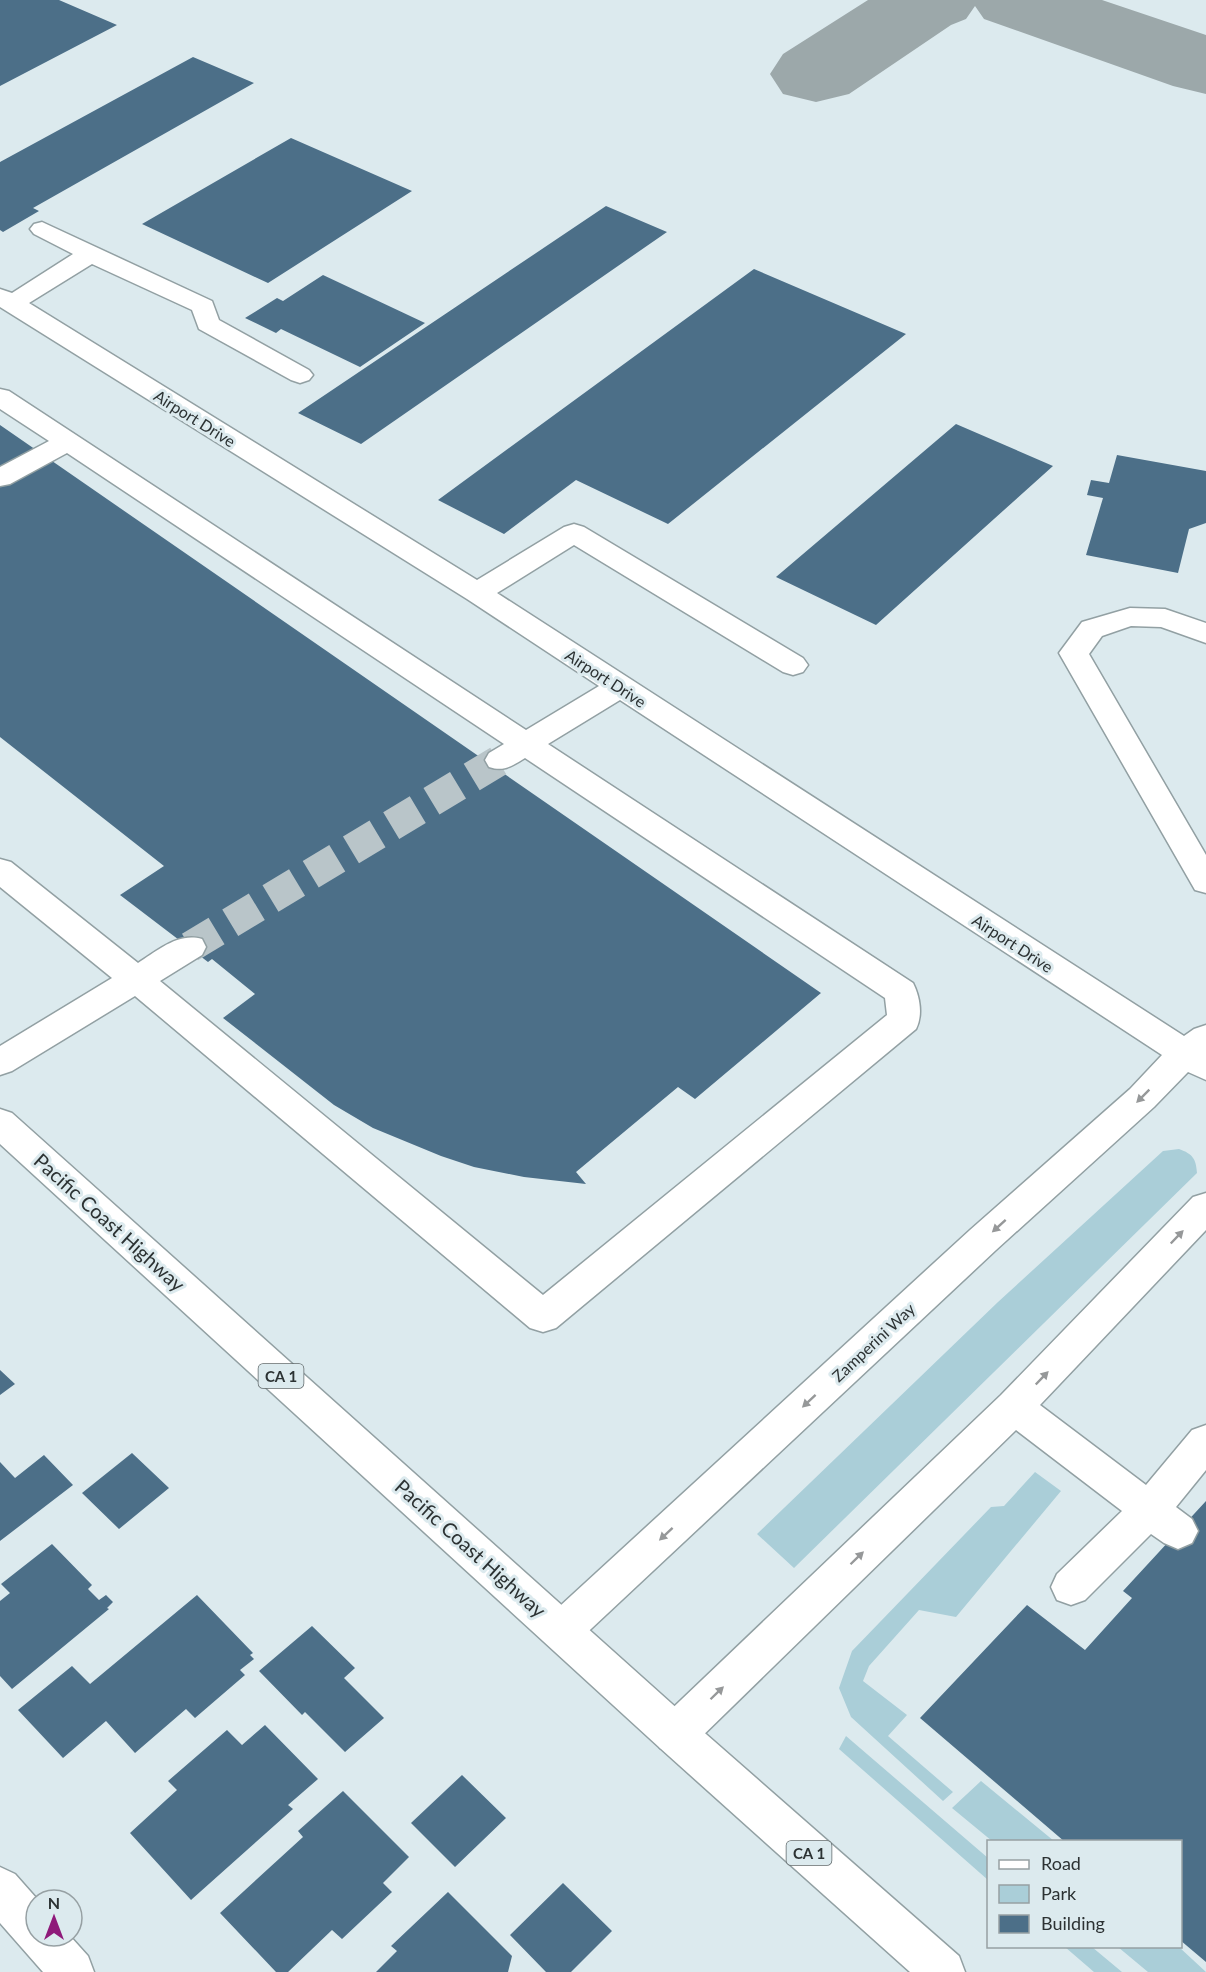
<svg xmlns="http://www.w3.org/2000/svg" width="1206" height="1972" font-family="Lato,sans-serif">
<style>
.green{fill:#aaced8}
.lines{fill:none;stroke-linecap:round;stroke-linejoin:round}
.taxiway{fill:#9ca8aa;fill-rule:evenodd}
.building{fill:#4c6f88}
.minor-tunnel{stroke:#b9c5c9;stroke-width:31;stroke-dasharray:31 16;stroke-linecap:butt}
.minor-casing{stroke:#92a0a3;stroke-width:3}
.highway-casing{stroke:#92a0a3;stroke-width:3}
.minor{fill:#fff;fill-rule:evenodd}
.highway{fill:#fff;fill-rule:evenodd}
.oneway{fill:#969899}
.labels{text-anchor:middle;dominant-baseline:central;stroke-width:6;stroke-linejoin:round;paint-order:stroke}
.shield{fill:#dceaee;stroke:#61696b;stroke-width:1.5}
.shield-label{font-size:15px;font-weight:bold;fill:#2c3233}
.street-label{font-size:16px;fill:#2c3233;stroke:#dceaee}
.near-street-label{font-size:20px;fill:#2c3233;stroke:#dceaee}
</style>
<rect width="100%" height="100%" fill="#dceaee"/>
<path class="green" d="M1179 1149C1193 1154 1196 1159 1197 1173L794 1568 757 1534 998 1302 1163 1151Z
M1035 1472 1061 1491 956 1617 919 1610 869 1666 863 1681 907 1715 888 1736 953 1792 943 1801 851 1717 839 1688 852 1651 991 1507 1004 1506Z
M846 1736 988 1858V1880L839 1749Z
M981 1781 1054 1841H992L952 1808Z
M1065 1947H1092L1122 1972H1094Z
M1118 1947H1179L1206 1972H1148Z"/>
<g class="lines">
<path class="taxiway" d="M868 0H1102L1206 35V94L1173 86 984 19 975 6 966 19 951 25 849 94 816 102 783 94 770 74 783 54Z"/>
</g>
<path class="building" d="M0 0H59L117 25 0 86Z
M193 57 254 83 33 208 39 211 3 232 0 230V162Z
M291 138 412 191 268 283 142 224Z
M606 206 667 232 361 444 298 413Z
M754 269 906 334 668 524 576 480 504 534 438 500Z
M323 275 425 323 360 367 281 329 276 333 245 318 277 298 283 301Z
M956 424 1053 466 876 625 776 577Z
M0 425 821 993 695 1099 678 1087 576 1172 586 1184 524 1177 474 1167 441 1156 373 1128 334 1105 223 1018 255 994 212 959 208 962 120 895 164 866 0 737Z
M1117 455 1206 471V523L1189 529 1178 573 1086 555 1103 498 1087 495 1091 480 1109 483Z
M0 1370 15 1384 0 1395Z
M132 1453 169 1488 119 1529 82 1493Z
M44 1455 73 1485 0 1541V1462L15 1478Z
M1206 1501V1962L1180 1940V1842H1065L920 1718 1027 1605 1085 1650 1132 1598 1123 1591Z
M52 1544 92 1585 88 1589 99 1600 106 1595 113 1602 107 1608 109 1609 12 1689 0 1676V1601L10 1593 1 1584Z
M197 1595 253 1653 250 1655 254 1659 240 1670 245 1675 195 1718 186 1709 135 1753 106 1721 63 1758 18 1710 72 1666 90 1684Z
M312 1626 355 1668 344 1678 384 1718 345 1752 305 1712 302 1715 259 1671Z
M265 1725 318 1779 288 1805 293 1809 191 1900 130 1833 177 1790 168 1781 227 1730 242 1745Z
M462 1775 506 1818 455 1867 411 1823Z
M343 1791 409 1857 383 1883 392 1892 342 1939 332 1930 288 1972H276L220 1913 303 1837 298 1831Z
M563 1883 612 1931 571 1972H546L510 1935Z
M448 1892 512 1956 508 1972H376L397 1951 391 1946Z"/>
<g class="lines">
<path class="minor-tunnel" d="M190 947 500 760"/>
<g class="minor-casing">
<path id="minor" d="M42 222 212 301 219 320 309 370 313 375 309 380 300 383 291 380 199 329 192 310 92 264 29 303 477 580 564 527 574 524 584 527 803 658 808 665 803 672 793 675 783 672 574 545 497 593 1184 1036 1194 1029 1206 1025V1080L1188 1072 1154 1107 996 1250 576 1643 562 1649 548 1643 542 1630 548 1617 970 1230 1130 1089 1162 1055 620 700 548 744 913 983C920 997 923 1015 916 1029L556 1328 543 1332 530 1328 135 996 12 1071 0 1075V1046L112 978 0 887V859L11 862 138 963C157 951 178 932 202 939L206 947 202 955 160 981 543 1295 887 1015 885 998 525 758C512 766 504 772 489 767L485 760 489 753 504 744 67 453 10 484 0 486V467L49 441 0 409V389L9 391 526 730 599 686 467 599 0 307V289L12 293 73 254 34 234 30 229 34 224Z
M1130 608 1165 609 1206 623V643L1161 627 1131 626 1102 636 1089 654 1206 855V893L1195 890 1059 653 1082 622Z
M1206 1193V1230L1040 1405 1146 1485 1192 1430 1206 1425V1470L1176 1507 1192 1519 1198 1531 1192 1543 1178 1549 1164 1543 1151 1534 1085 1600 1071 1605 1057 1600 1051 1587 1057 1574 1122 1511 1016 1430 690 1748 675 1754 660 1748 654 1734 660 1720 1001 1395 1193 1197Z
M0 1867 15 1874 38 1900H36V1936H70L88 1956 94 1972H43L0 1923Z"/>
</g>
<g class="highway-casing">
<path id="highway" d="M0 1109 12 1113 690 1720 959 1956 965 1972H910L660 1748 0 1144Z"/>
</g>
<use href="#minor" class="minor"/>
<use href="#highway" class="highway"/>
</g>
<defs><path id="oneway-solid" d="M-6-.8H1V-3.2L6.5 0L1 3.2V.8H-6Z" transform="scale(1.5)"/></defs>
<g class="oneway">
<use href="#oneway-solid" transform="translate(1143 1096) rotate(135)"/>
<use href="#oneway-solid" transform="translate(999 1226) rotate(138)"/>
<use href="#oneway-solid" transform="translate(1177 1237) rotate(-46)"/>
<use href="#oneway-solid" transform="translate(1042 1378) rotate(-46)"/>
<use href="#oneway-solid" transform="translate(809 1401) rotate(137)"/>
<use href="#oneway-solid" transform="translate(666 1534) rotate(137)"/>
<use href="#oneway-solid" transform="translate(857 1558) rotate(-44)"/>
<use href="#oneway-solid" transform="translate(717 1693) rotate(-44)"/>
</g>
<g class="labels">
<g class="shield">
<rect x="258.5" y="1364" width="45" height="24" rx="4.5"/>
<rect x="786.5" y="1841" width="45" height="24" rx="4.5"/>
</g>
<g class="shield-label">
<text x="281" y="1376">CA 1</text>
<text x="809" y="1853">CA 1</text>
</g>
<g class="street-label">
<text transform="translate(195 418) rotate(32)">Airport Drive</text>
<text transform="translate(606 678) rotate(33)">Airport Drive</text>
<text transform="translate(1013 943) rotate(33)">Airport Drive</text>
<text transform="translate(873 1342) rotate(-43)">Zamperini Way</text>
</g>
<g class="near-street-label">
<text transform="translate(110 1222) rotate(42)">Pacific Coast Highway</text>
<text transform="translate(471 1548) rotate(42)">Pacific Coast Highway</text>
</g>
</g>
<rect x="987" y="1840" width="195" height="108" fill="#dceaee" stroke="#96a0a3" stroke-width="1.5"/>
<rect x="999" y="1860" width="30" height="9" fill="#ffffff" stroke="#96a0a3" stroke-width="1.5"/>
<text x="1041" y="1870" font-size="18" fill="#2c3233">Road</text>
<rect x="999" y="1885" width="30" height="18" fill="#aaced8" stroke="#96a0a3" stroke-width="1.5"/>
<text x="1041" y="1900" font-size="18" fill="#2c3233">Park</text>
<rect x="999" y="1915" width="30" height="18" fill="#4c6f88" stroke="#96a0a3" stroke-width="1.5"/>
<text x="1041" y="1930" font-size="18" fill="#2c3233">Building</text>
<g transform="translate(54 1918)"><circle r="28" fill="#dceaee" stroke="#96a0a3" stroke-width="1.5"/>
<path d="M0-4.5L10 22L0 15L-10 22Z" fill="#8f1a7a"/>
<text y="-9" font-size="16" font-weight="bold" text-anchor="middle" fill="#2c3233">N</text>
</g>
</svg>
